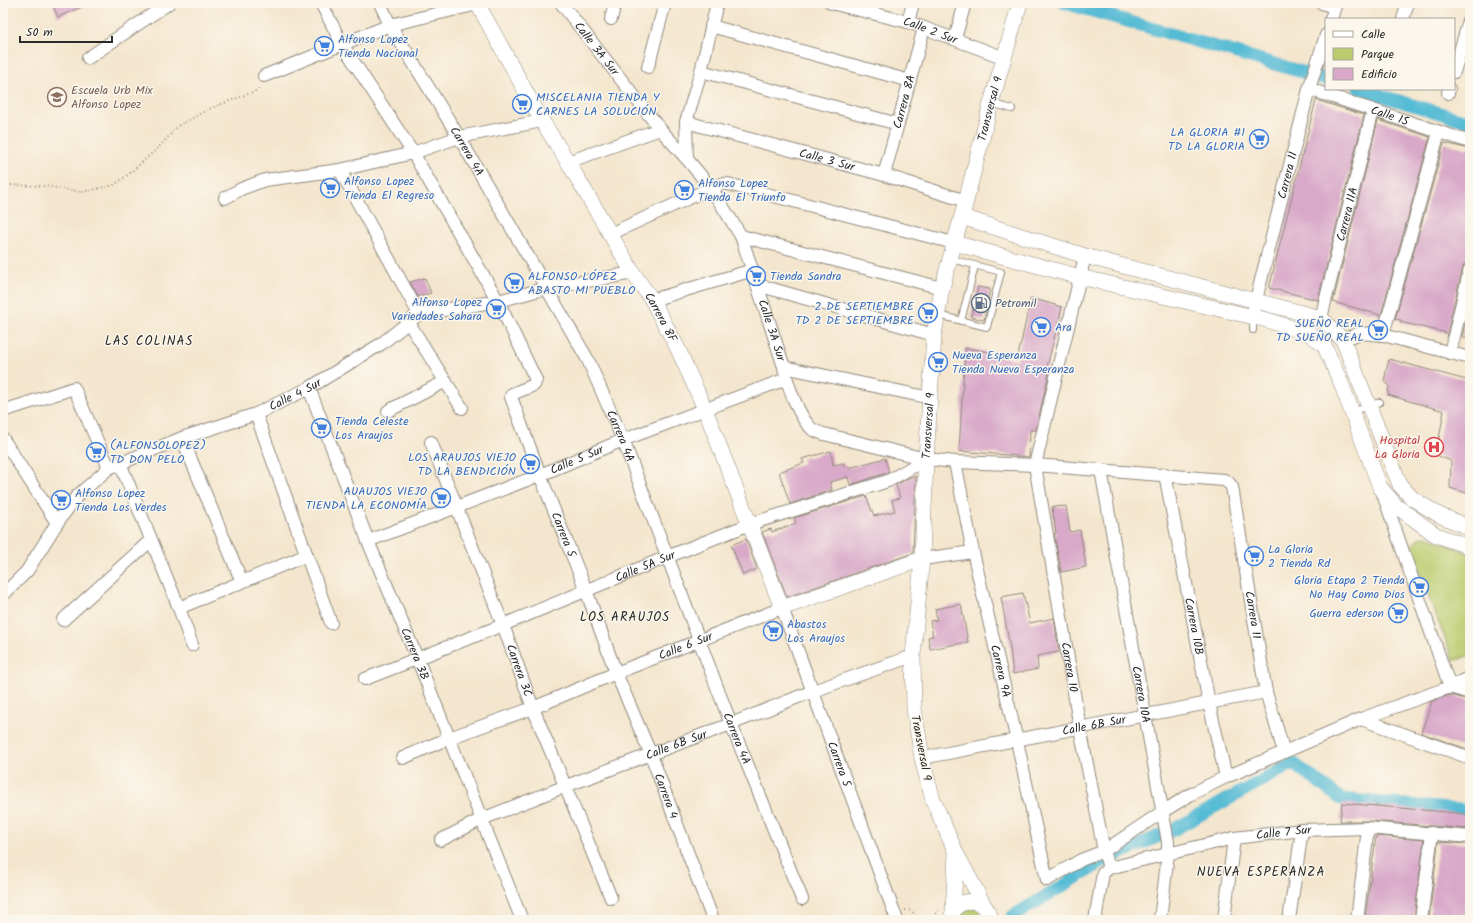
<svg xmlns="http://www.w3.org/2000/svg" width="1473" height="923" font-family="Kalam,sans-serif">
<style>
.green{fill:#bbcc6f;stroke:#737c4d}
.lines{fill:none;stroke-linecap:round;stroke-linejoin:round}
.canal{stroke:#56bbd4;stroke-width:13}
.building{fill:#d8a9c8}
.service-casing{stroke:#90887c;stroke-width:8}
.minor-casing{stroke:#90887c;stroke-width:14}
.tertiary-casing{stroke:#90887c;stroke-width:16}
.path{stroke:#90887c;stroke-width:2;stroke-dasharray:1 3;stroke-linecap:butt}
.service{stroke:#fff;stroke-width:6}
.minor{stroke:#fff;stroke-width:12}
.tertiary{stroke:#fff;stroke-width:15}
.labels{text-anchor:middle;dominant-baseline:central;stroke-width:3;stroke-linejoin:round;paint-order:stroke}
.street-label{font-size:12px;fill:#2b2b2b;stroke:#fbf7ec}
.shop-label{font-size:12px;fill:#366cbe;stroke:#fbf7ec;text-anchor:start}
.education-label{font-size:12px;fill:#785e54;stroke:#fbf7ec;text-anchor:start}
.service-label{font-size:12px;fill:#4e5e75;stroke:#fbf7ec;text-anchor:start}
.health-label{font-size:12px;fill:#be3a42;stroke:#fbf7ec;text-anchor:end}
.neighbourhood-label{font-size:13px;letter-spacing:1px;fill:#2b2b2b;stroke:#fbf7ec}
</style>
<rect width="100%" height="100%" fill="#fbf7ec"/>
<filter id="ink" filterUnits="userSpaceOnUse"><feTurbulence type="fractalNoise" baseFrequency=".025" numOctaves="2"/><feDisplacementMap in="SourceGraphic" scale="8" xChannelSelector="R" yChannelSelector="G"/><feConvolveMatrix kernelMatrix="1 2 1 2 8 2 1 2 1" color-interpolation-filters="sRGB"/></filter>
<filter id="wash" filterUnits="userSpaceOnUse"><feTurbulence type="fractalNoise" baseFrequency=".012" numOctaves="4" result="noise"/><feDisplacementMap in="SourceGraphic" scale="16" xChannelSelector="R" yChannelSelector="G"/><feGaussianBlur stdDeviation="0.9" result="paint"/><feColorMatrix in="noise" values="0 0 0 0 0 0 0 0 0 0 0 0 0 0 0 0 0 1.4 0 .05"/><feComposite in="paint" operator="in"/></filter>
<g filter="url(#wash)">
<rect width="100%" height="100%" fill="#f4e6ce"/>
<path class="green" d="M1427 536 1470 554V655L1454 661 1421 578 1412 545 1419 538Z
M975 908 981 913 983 920H960C961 911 966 909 975 908Z"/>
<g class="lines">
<path class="canal" d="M1065 3 1326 79
M1359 89 1470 122
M1013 916 1109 858 1173 830 1293 763 1341 799 1470 811"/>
</g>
<g id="blocks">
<path class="building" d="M52 3H91L58 17Z
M1316 100 1364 115 1318 300 1269 288Z
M1378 120 1430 137 1381 315 1333 302Z
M1444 143 1470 149V254L1468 262 1465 264 1463 267 1447 333 1400 322 1401 320 1395 319Z
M425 278 431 293 418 297 410 282Z
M978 287 990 289 984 320 971 317Z
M1031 298 1062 307 1047 367 1050 368 1036 430H1030L1029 457 959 451 965 348 990 352 1017 360Z
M1470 301V339L1462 337Z
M1389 359 1470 381V494L1450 488 1451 461 1436 455 1444 411 1388 395 1389 385 1384 381Z
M831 451 833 465 843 463 845 467 849 466V468L885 458 889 472 850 485 848 477 830 482 832 490 790 504 779 472 804 463 802 459Z
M916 476 913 553 787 597 762 532 771 529 772 532 796 523 794 518 866 496 874 516 895 511 892 500 900 498 896 485 908 478Z
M1066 506 1070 532 1080 530 1086 567 1061 572 1054 534H1056L1052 507Z
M746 539 757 569 743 575 731 545Z
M1023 593 1030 623 1054 618 1059 652 1037 656 1038 669 1013 674 1010 648 1001 597Z
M961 604 968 642 930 649 928 637 933 636 930 621 937 620 935 609Z
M1450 695 1470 700V750L1421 733 1432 701Z
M1342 803 1470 814V829L1369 821H1340Z
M1376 836 1424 840 1414 920H1365Z
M1438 842 1470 844V920H1429Z"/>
</g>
</g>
<g filter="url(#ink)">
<use href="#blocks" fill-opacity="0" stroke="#90887c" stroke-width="1"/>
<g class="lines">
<g class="service-casing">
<path id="service" d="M991 103 1012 109
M938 315 987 327 1001 272 951 259
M1253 318V330
M961 321 975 266
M1351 412 1380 402"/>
</g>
<g class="minor-casing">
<g id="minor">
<path id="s1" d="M321 3 342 44 413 153 498 301 536 380 534 385 512 394 511 397 540 475 586 590 616 673 651 755 713 920"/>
<path id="s2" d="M380 3 390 25 459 137 588 360 623 440 731 724 802 899"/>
<path id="s3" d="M561 3 660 129 687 159 711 188 741 236 784 367C787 384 799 418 812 429 815 431 820 433 824 434L926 459 955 462 1035 465 1224 480 1229 483 1232 487 1266 692 1284 752"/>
<path id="s4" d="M831 3 908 22 1005 58"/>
<path d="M1322 3 1334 7"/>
<path d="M611 19 615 3"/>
<path d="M1331 19 1336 3"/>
<path d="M1403 19 1408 3"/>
<path d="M908 22 913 3"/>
<path d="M711 26 910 81"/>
<path d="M955 39 965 3"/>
<path d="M88 58 169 3"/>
<path d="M648 67 665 3"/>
<path d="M701 71 898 124"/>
<path d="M1454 72 1470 17"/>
<path d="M264 76 390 25 482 3"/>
<path id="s5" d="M1309 89 1470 142"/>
<path d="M1448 93 1449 89"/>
<path id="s6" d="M686 122 884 175 966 201"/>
<path d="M687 159 686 122 701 71 717 3"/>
<path d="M568 162 660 129"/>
<path d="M340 170 419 314"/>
<path id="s7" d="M884 175 924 28"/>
<path d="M225 198 241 189 265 180 340 170 413 153 459 137 542 121"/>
<path d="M610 234 711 188 722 184H728L954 243"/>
<path d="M741 236 942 288"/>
<path id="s8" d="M1085 256 1035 465 1080 728 1104 851 1109 868"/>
<path d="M758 285 934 335"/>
<path d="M652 300 753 270"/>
<path id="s9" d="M1254 308 1309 89 1326 35"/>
<path id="s10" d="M1321 318 1373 110"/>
<path d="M409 323 462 408"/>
<path d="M1383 335 1439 132"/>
<path d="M1343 340 1360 333 1383 335 1470 358"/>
<path d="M1450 353 1470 269"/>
<path d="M784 367 931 398"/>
<path id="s11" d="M309 388 368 541 417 658 522 920"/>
<path d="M3 411 74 388 109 468"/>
<path d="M388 411 446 381"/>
<path d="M256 414 331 623"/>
<path d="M182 438 242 582"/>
<path d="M3 439 57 523"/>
<path id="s12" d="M431 442 503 625 533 708 611 898"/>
<path id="s13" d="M955 462 973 552 1017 741 1047 880 1081 860 1104 851 1162 812 1193 793 1226 777 1361 719 1450 687 1470 677"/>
<path d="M120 463 179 608 192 645"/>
<path id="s14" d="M1101 470 1168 842V854L1160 920"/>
<path id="s15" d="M1165 474 1209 703 1226 777"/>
<path d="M1383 494 1450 687 1470 693"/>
<path id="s16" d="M368 541 540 475 623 440 786 379"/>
<path d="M922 559 973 552"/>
<path id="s17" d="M3 595 27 571 57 523 77 496 109 468 182 438 256 414 309 388 381 344 419 314 498 301 547 288 633 273"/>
<path d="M179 608 307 555"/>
<path d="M63 620 151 540"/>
<path id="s18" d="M365 679 503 625 667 557 750 524 888 481 926 459"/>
<path d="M1361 719 1470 758"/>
<path id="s19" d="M403 758 449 738 533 708 616 673 782 608 897 920"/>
<path id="s20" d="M922 758 1266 692"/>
<path id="s21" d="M441 840 482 819 566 786 731 724 813 691 913 656"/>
<path id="s22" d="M1095 920 1103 873 1109 868 1234 838 1302 830 1368 828 1470 837"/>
<path d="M1224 920 1234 838"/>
<path d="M1289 920 1302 830"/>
<path d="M1357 920 1368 828"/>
<path d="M1421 920 1432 833"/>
</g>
</g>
<g class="tertiary-casing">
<g id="tertiary">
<path id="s23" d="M477 3 542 121 568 162 633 273 652 300 678 349 705 409 782 608 922 559"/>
<path d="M962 217 1085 256 1321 318 1343 340 1400 485 1412 498 1439 515 1470 528"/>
<path d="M954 243 1080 277 1267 320 1310 334 1324 345 1341 383 1380 487 1396 506 1436 535 1470 547"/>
<path id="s24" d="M985 907 956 853 933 800 927 778 922 758 914 709 913 656 922 559 926 459 934 335 942 288 966 201 991 103 1020 3"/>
<path d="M953 912 956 854"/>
<path d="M951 920C954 895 987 895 991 920"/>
</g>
</g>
<path class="path" d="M3 186 9 185 45 186 82 192 114 185 129 174 161 145 178 126 209 109 258 90 259 87
M905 910C914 909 913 916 919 920
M930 920 939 909"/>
<use href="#service" class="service"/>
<use href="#minor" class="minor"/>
<use href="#tertiary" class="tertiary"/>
</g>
</g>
<defs>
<g id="supermarket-ring" transform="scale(1)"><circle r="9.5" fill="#fbf7ec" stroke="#3f7fe0" stroke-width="1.5"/><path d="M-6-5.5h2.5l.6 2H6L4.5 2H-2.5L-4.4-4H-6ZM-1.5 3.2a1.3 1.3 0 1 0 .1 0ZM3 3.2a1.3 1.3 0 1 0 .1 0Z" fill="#3f7fe0"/></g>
<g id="school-ring" transform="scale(1)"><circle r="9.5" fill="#fbf7ec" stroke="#8d6e63" stroke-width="1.5"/><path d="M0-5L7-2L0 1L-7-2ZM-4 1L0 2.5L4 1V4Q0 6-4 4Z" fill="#8d6e63"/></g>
<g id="fuel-ring" transform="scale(1)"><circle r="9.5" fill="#fbf7ec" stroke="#5c6f8a" stroke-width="1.5"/><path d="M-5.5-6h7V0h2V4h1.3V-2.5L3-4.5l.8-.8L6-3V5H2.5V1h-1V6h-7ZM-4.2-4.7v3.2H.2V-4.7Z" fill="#5c6f8a"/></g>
<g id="hospital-ring" transform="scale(1)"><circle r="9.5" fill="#fbf7ec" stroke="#e0444e" stroke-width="1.5"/><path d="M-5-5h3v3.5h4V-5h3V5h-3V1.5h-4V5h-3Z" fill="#e0444e"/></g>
</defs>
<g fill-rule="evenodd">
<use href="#supermarket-ring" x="324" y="46"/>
<use href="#school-ring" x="57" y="97"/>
<use href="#supermarket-ring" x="522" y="104"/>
<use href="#supermarket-ring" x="1259" y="139"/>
<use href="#supermarket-ring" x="330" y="188"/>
<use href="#supermarket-ring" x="684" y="190"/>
<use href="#supermarket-ring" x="756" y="276"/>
<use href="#supermarket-ring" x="514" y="283"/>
<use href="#fuel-ring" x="981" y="303"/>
<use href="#supermarket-ring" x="496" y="309"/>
<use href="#supermarket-ring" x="928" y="313"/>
<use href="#supermarket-ring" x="1041" y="327"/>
<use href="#supermarket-ring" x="1378" y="330"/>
<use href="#supermarket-ring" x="938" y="362"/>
<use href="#supermarket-ring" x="321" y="428"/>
<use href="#hospital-ring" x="1434" y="447"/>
<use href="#supermarket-ring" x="96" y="452"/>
<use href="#supermarket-ring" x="530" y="464"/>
<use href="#supermarket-ring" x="441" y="498"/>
<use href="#supermarket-ring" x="61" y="500"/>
<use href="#supermarket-ring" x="1254" y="556"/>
<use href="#supermarket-ring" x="1419" y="587"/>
<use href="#supermarket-ring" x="1398" y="613"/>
<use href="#supermarket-ring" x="773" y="631"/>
</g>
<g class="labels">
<g class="street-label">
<text stroke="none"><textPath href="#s4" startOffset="103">Calle 2 Sur</textPath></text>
<text stroke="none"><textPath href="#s3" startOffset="58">Calle 3A Sur</textPath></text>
<text stroke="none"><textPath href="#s7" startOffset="76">Carrera 8A</textPath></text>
<text stroke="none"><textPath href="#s24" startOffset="820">Transversal 9</textPath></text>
<text stroke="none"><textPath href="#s5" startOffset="85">Calle 1S</textPath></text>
<text stroke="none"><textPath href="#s2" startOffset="172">Carrera 4A</textPath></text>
<text stroke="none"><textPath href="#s6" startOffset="146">Calle 3 Sur</textPath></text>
<text stroke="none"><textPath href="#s9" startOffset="137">Carrera 11</textPath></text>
<text stroke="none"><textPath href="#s10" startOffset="107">Carrera 11A</textPath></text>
<text stroke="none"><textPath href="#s23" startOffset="364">Carrera 8F</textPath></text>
<text stroke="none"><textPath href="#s3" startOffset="394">Calle 3A Sur</textPath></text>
<text stroke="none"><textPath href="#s17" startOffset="367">Calle 4 Sur</textPath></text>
<text stroke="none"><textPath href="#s24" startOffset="496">Transversal 9</textPath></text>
<text stroke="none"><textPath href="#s2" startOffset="496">Carrera 4A</textPath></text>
<text stroke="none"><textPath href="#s16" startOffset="224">Calle 5 Sur</textPath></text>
<text stroke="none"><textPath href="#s1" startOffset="614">Carrera 5</textPath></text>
<text stroke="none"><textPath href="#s18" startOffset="302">Calle 5A Sur</textPath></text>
<text stroke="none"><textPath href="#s3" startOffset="1059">Carrera 11</textPath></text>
<text stroke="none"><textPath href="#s15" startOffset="155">Carrera 10B</textPath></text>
<text stroke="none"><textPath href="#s19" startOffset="304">Calle 6 Sur</textPath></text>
<text stroke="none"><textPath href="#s11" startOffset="286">Carrera 3B</textPath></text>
<text stroke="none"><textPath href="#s8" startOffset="420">Carrera 10</textPath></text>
<text stroke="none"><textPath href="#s12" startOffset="245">Carrera 3C</textPath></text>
<text stroke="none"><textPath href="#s13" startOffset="214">Carrera 9A</textPath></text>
<text stroke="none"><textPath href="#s14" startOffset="228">Carrera 10A</textPath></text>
<text stroke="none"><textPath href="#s20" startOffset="175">Calle 6B Sur</textPath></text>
<text stroke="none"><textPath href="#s2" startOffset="820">Carrera 4A</textPath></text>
<text stroke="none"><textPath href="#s21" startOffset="254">Calle 6B Sur</textPath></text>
<text transform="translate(921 748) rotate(79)">Transversal 9</text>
<text stroke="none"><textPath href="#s19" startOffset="574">Carrera 5</textPath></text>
<text stroke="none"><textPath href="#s1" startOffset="895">Carrera 4</textPath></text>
<text stroke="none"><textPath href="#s22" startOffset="234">Calle 7 Sur</textPath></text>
</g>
<g class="shop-label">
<text x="338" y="39">Alfonso Lopez<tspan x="338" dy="14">Tienda Nacional</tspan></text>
<text x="536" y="97">MISCELANIA TIENDA Y<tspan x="536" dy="14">CARNES LA SOLUCIÓN</tspan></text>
<text x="1245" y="132" text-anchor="end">LA GLORIA #1<tspan x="1245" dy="14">TD LA GLORIA</tspan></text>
<text x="344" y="181">Alfonso Lopez<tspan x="344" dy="14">Tienda El Regreso</tspan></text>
<text x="698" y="183">Alfonso Lopez<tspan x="698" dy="14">Tienda El Triunfo</tspan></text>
<text x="528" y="276">ALFONSO LÓPEZ<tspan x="528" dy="14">ABASTO MI PUEBLO</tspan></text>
<text x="770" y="276">Tienda Sandra</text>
<text x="482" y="302" text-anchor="end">Alfonso Lopez<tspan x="482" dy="14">Variedades Sahara</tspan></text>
<text x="914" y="306" text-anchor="end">2 DE SEPTIEMBRE<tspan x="914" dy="14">TD 2 DE SEPTIEMBRE</tspan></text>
<text x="1364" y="323" text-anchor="end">SUEÑO REAL<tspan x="1364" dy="14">TD SUEÑO REAL</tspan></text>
<text x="1055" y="327">Ara</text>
<text x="952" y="355">Nueva Esperanza<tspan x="952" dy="14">Tienda Nueva Esperanza</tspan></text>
<text x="335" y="421">Tienda Celeste<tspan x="335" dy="14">Los Araujos</tspan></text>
<text x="110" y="445">(ALFONSOLOPEZ)<tspan x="110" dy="14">TD DON PELO</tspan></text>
<text x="516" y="457" text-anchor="end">LOS ARAUJOS VIEJO<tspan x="516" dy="14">TD LA BENDICIÓN</tspan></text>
<text x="427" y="491" text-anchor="end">AUAUJOS VIEJO<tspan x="427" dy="14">TIENDA LA ECONOMÍA</tspan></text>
<text x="75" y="493">Alfonso Lopez<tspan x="75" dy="14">Tienda Los Verdes</tspan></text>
<text x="1268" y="549">La Gloria<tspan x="1268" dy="14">2 Tienda Rd</tspan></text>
<text x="1405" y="580" text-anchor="end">Gloria Etapa 2 Tienda<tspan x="1405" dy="14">No Hay Como Dios</tspan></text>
<text x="1384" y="613" text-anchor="end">Guerra ederson</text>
<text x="787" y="624">Abastos<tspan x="787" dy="14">Los Araujos</tspan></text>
</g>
<g class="education-label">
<text x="71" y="90">Escuela Urb Mix<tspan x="71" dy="14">Alfonso Lopez</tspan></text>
</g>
<g class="service-label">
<text x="995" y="303">Petromil</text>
</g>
<g class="health-label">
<text x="1420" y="440">Hospital<tspan x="1420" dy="14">La Gloria</tspan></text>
</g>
<g class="neighbourhood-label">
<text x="149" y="341">LAS COLINAS</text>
<text x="625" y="617">LOS ARAUJOS</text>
<text x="1261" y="872">NUEVA ESPERANZA</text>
</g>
</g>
<rect width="1473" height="923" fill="none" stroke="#fbf7ec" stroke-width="16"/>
<rect x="1325" y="18" width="130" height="72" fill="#fbf7ec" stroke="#a8a59f"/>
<rect x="1333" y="31" width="20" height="6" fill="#ffffff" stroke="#a8a59f"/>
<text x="1361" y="38" font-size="12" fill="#2b2b2b">Calle</text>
<rect x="1333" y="48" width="20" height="12" fill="#bbcc6f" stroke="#a8a59f"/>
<text x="1361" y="58" font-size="12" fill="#2b2b2b">Parque</text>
<rect x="1333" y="68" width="20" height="12" fill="#d8a9c8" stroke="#a8a59f"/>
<text x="1361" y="78" font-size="12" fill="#2b2b2b">Edificio</text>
<path d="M20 36v6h92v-6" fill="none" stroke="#2b2b2b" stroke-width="2"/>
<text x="26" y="36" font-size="12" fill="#2b2b2b" stroke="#fbf7ec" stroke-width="3" paint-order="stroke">50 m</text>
</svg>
